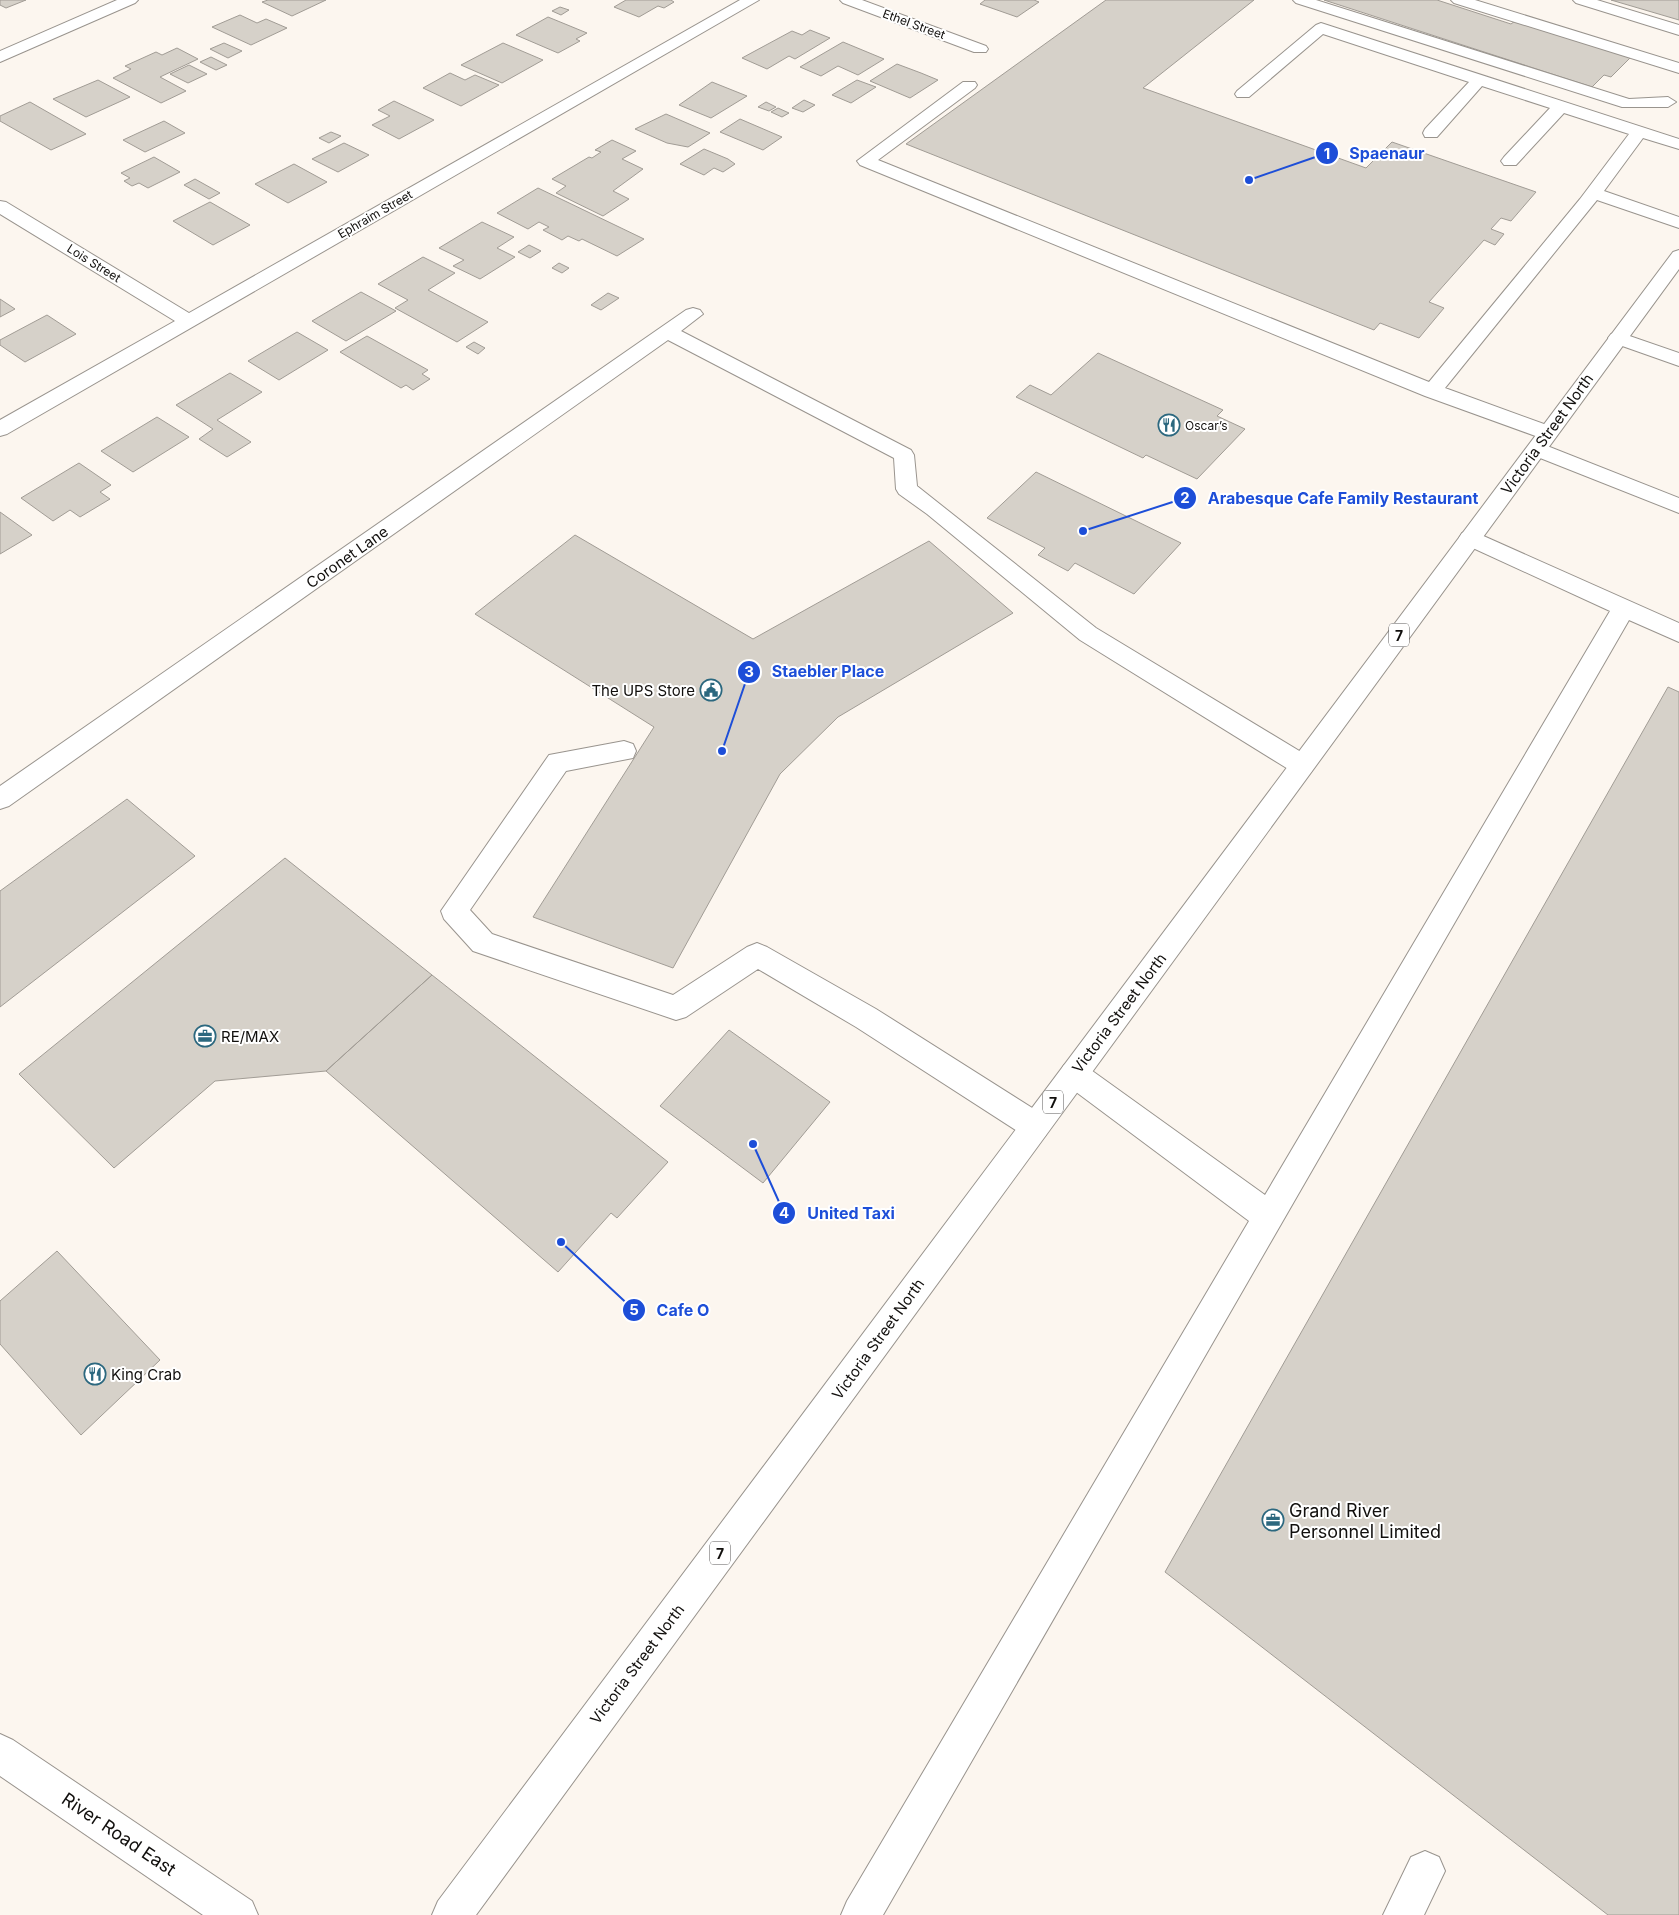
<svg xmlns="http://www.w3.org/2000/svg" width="1679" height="1915" font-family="Inter,sans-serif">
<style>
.building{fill:#d6d1c9;stroke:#a19c95}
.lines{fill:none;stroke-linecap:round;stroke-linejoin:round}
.minor-casing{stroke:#99948e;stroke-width:2}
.major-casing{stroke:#99948e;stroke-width:2}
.minor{fill:#fff;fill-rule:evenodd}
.major{fill:#fff;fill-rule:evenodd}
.labels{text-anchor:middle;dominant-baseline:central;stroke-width:4;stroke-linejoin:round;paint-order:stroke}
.far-street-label{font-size:12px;fill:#110f0d;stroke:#fff}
.far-poi-label{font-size:12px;fill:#110f0d;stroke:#fff;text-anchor:start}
.shield{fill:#fff;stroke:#585756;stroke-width:1}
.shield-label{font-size:14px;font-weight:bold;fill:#110f0d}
.street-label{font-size:15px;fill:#110f0d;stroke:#fff}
.poi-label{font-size:15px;fill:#110f0d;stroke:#fff;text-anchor:start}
.near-poi-label{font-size:18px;fill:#110f0d;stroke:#fff;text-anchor:start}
.near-street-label{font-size:18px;fill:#110f0d;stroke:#fff}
.leader{fill:none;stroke:#1d4ed8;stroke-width:2}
.callout-dot{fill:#1d4ed8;stroke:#fff;stroke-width:2}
.mark-label{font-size:15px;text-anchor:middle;font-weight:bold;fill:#fff}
.callout-label{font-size:16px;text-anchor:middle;font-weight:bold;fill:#1d4ed8;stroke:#fff;stroke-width:4;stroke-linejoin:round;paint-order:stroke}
</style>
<rect width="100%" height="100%" fill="#fcf6ef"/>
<path class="building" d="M0 0H26L6 8 0 5Z
M268 0H326L292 16 262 2Z
M626 0H671L674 2 664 8 658 6 639 17 614 7Z
M985 0H1034L1039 2 1017 17 980 4Z
M1106 0H1254L1143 88 1366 168 1392 142 1536 192 1511 221 1501 218 1491 229 1504 234 1495 245 1484 240 1429 302 1444 308 1419 338 1380 323 1374 330 906 144Z
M1324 0H1437L1511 24 1515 21 1631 57 1611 77 1604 75 1592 87Z
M1611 0H1679V20Z
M560 7 569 10 561 15 552 11Z
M240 15 257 23 266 19 287 28 251 45 212 27Z
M548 17 587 33 576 39 580 41 558 53 516 35Z
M810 30 830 38 795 59 789 56 767 69 742 58 792 31 802 35Z
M843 42 884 59 858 75 838 66 821 76 800 67Z
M224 43 242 51 228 58 210 49Z
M503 43 543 60 502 83 461 65Z
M177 48 198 59 160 77 186 91 161 103 113 78 131 69 125 66 156 52 162 55Z
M211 57 227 65 216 70 200 62Z
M897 64 921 73 938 80 910 98 870 81Z
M189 65 207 74 188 83 170 74Z
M450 73 465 80 475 75 499 85 461 106 423 88Z
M98 80 130 97 86 117 53 99Z
M857 80 876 87 851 103 832 95Z
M712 82 747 96 711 118 679 105Z
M804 100 815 105 803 112 792 108Z
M394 101 434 120 399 139 372 125 390 116 378 110Z
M30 102 86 134 51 150 0 121V116Z
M766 102 776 107 769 111 758 107Z
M778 108 789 113 782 117 771 112Z
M666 114 710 133 688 147 667 143 635 129Z
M740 119 782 137 763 150 720 132Z
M164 121 185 133 145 152 123 140Z
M331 132 341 136 329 143 319 138Z
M612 140 636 151 622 159 643 169 613 191 629 199 603 216 556 193 566 186 552 179 589 157 592 158 601 152 595 150Z
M344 143 369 155 338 172 312 159Z
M704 149 728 159 735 164 723 172 714 168 704 175 680 164Z
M154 157 180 172 148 188 139 183 132 186 124 181 130 178 121 173Z
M294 164 327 182 288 203 255 184Z
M195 179 220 193 209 199 184 185Z
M538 188 644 239 617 256 582 239 579 241 568 236 562 240 543 230 549 227 539 222 528 229 497 213Z
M210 202 250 225 213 245 173 221Z
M482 222 514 237 497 248 515 257 480 279 453 266 464 260 439 248Z
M529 245 541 251 530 258 518 252Z
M423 257 455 273 428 290 488 322 457 342 395 308 408 300 378 284Z
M559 263 569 268 562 273 552 268Z
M361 292 396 311 346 341 312 321Z
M608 293 619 298 601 310 591 305Z
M0 299 15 309 0 317Z
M47 315 76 334 25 362 0 345V340Z
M297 332 328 350 279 380 248 361Z
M367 336 428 370 422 374 430 379 413 390 406 385 401 388 340 352Z
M474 342 485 348 478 354 466 347Z
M1098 353 1223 410 1217 416 1245 429 1197 479 1146 455 1143 458 1016 397 1030 385 1051 395Z
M230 373 262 392 217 420 251 442 227 457 199 439 213 429 176 405Z
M157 417 189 437 133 472 101 451Z
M79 463 111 485 100 492 110 499 80 517 70 510 53 521 21 498Z
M1036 472 1181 543 1134 594 1075 563 1068 571 1038 555 1045 548 987 518Z
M0 512 32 535 0 554Z
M575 535 753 639 929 541 1013 613 838 717 780 774 673 968 533 917 654 727 475 614Z
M1668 687 1679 692V1915H1608L1165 1572Z
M127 799 195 856 0 1007V891Z
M285 858 432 975 326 1071 215 1081 114 1168 19 1074Z
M432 975 668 1162 617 1218 611 1213 558 1272 326 1071Z
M729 1030 830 1102 763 1183 660 1106Z
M57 1251 160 1360 81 1435 0 1344V1301Z"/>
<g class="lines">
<g class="minor-casing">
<path id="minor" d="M740 0H759L7 434 0 436V420L175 321 0 214V201L6 202 189 313Z
M840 0H862L986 46 988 49 986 52H974L843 3Z
M1293 0H1316L1629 99 1668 97 1676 102 1668 107H1622L1296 3Z
M1451 0H1475L1679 63V73L1454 3Z
M1573 0H1597L1679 25V35L1576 3Z
M1321 23 1679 139V149L1643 138 1604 191 1679 217V228L1597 200 1445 388 1555 428 1558 433 1555 438 1548 440 1541 438 1425 396 860 165 857 161 963 82H975L977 85 975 88 878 160 1429 382 1580 199 1629 134 1564 113 1516 165H1504L1501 161 1504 157 1550 108 1482 86 1437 137H1425L1423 133 1425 129 1469 82 1323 34 1249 97H1237L1235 94 1237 91 1316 25Z
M693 308 700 310 703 314 681 331 911 450 914 455 917 486 1096 628 1311 758 1314 765 1311 772 1302 775 1293 772 1080 640 927 514 899 494 896 489 894 458 668 340 9 806 0 809V786L660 328 686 310Z
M1618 332 1679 353V366L1611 342 1608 338 1611 334Z
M1537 442 1679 498V513L1530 454 1527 449 1530 444Z
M1470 530 1679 623V642L1629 620 883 1915H841L847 1901 1249 1221 1064 1083 1059 1074 1064 1065 1074 1061 1084 1065 1265 1195 1610 611 1462 543 1459 538 1462 533Z
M624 741 633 744 636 751 633 758 566 771 470 910 492 934 673 995 747 947 757 943 767 947 876 1009 1045 1116 1050 1126 1045 1136 1035 1140 1025 1136 856 1027 758 969 686 1017 676 1020 473 951 444 919 441 911 549 755Z
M0 1734 13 1740 252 1901 258 1915H203L0 1776Z
M1425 1851 1439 1857 1445 1871 1424 1915H1383L1411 1857Z"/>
</g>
<g class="major-casing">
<path id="major" d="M117 0H138L135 3 0 62V51Z
M1679 250V269L476 1915H432L438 1901 1673 252Z"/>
</g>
<use href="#minor" class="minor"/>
<use href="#major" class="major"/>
</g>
<defs>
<g id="restaurant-ring" transform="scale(1.125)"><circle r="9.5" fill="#fff" stroke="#2c687f" stroke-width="1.5"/><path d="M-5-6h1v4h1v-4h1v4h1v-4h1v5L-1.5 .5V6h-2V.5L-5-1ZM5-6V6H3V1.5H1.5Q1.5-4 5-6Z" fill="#2c687f"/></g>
<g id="civic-ring" transform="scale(1.125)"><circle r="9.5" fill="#fff" stroke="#2c687f" stroke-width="1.5"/><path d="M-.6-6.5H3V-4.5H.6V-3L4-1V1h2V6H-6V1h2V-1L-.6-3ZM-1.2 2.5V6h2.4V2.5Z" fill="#2c687f"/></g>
<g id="office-ring" transform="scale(1.125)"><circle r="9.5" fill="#fff" stroke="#2c687f" stroke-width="1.5"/><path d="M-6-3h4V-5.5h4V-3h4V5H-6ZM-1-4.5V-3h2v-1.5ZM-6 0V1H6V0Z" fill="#2c687f"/></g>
</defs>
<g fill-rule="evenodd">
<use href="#restaurant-ring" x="1169" y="425"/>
<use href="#civic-ring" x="711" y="690"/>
<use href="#office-ring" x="205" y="1036"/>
<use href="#restaurant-ring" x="95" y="1374"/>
<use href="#office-ring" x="1273" y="1520"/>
</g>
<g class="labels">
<g class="far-street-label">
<text transform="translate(914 24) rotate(20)">Ethel Street</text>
<text transform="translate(375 214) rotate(-30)">Ephraim Street</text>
<text transform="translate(94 263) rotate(32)">Lois Street</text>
</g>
<g class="far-poi-label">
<text x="1185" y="425">Oscar’s</text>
</g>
<g class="shield">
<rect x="1389" y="623.5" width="20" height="23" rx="4"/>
<rect x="1043" y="1090.5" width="20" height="23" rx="4"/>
<rect x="710" y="1541.5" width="20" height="23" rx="4"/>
</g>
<g class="shield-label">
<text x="1399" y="635">7</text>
<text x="1053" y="1102">7</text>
<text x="720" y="1553">7</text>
</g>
<g class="street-label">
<text transform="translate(1547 434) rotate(-54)">Victoria Street North</text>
<text transform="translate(347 557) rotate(-35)">Coronet Lane</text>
<text transform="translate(1119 1013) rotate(-53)">Victoria Street North</text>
<text transform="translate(878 1339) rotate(-54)">Victoria Street North</text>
<text transform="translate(637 1664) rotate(-53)">Victoria Street North</text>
</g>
<g class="poi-label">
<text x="695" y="690" text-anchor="end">The UPS Store</text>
<text x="221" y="1036">RE/MAX</text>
<text x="111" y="1374">King Crab</text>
</g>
<g class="near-poi-label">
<text x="1289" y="1510">Grand River<tspan x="1289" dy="21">Personnel Limited</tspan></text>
</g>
<g class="near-street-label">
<text transform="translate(119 1834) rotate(34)">River Road East</text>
</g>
</g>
<path class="leader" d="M1249 180L1327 153M1083 531L1185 498M722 751L749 672M753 1144L784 1213M561 1242L634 1310"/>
<g class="callout-dot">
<circle cx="1249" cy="180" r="5"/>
<circle cx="1083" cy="531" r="5"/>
<circle cx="722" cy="751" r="5"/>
<circle cx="753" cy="1144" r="5"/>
<circle cx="561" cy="1242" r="5"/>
<circle cx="1327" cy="153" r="12"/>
<circle cx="1185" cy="498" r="12"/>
<circle cx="749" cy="672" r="12"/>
<circle cx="784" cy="1213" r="12"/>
<circle cx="634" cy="1310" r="12"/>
</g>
<g class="mark-label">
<text x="1327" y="159">1</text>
<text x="1185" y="503">2</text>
<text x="749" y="677">3</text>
<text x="784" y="1218">4</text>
<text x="634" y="1315">5</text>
</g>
<g class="callout-label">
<text x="1387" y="159">Spaenaur</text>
<text x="1343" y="504">Arabesque Cafe Family Restaurant</text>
<text x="828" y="677">Staebler Place</text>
<text x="851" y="1219">United Taxi</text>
<text x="683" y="1316">Cafe O</text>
</g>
</svg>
